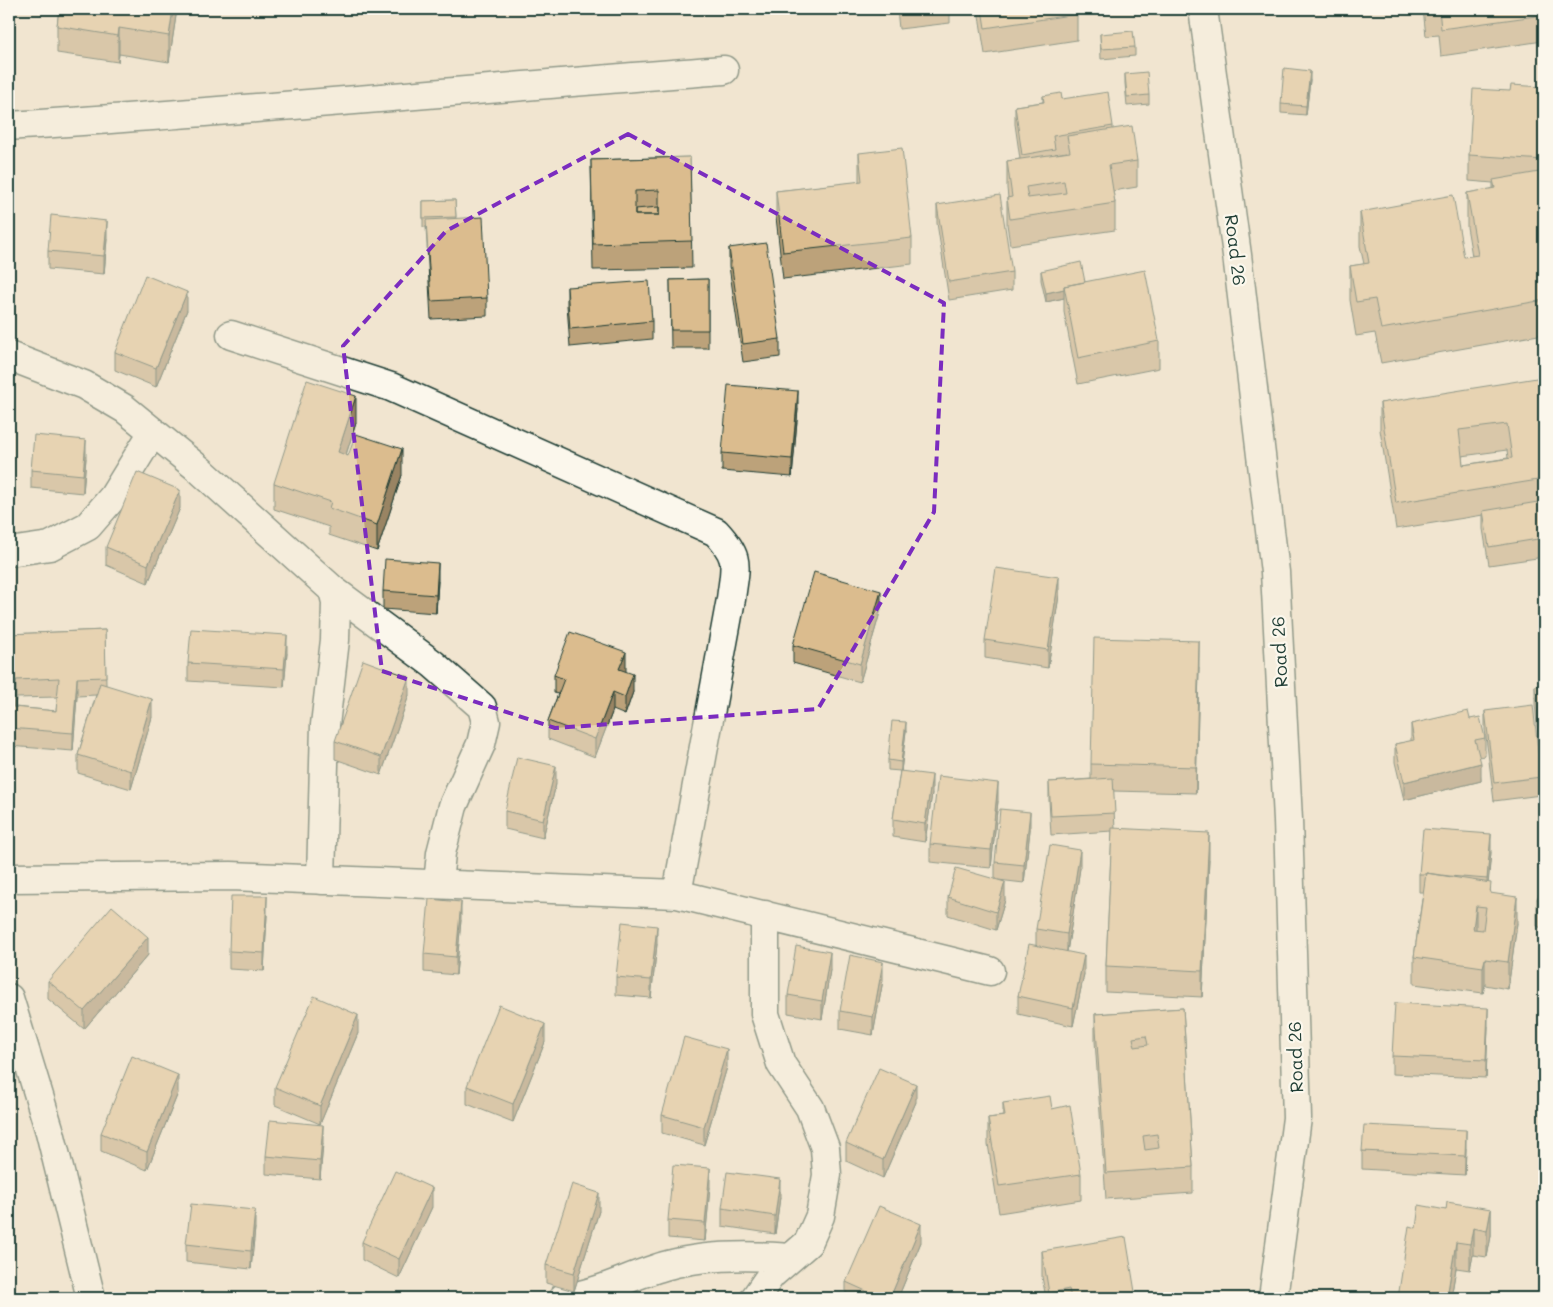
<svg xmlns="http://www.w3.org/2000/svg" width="1553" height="1307" font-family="Mali,sans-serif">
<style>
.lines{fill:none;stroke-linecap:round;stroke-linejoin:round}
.minor-casing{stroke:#1f3d34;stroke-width:31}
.minor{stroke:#fbf7ec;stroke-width:28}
.wall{fill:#bca27a;stroke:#1f3d34;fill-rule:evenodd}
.shaded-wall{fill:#998463;stroke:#1f3d34}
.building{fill:#dbbc8e;stroke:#1f3d34;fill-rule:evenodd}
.marked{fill:none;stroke:#7b2cbf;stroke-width:4;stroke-dasharray:10 6;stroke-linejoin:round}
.labels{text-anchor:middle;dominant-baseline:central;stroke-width:4.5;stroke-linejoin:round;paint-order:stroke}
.street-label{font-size:18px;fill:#1f3d34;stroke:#fbf7ec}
</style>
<rect width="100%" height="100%" fill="#f1e5d0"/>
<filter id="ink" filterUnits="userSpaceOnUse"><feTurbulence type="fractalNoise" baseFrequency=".02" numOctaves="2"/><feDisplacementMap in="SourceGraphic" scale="10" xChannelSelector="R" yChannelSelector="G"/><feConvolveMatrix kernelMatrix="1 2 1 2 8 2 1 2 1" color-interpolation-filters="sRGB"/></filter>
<g filter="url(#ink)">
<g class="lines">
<g class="minor-casing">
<path id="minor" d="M1203 9 1237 255 1275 572 1288 820 1297 1118 1273 1298
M9 126C248 111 486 88 724 70
M231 335 391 387 716 532C741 559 735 565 731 599L677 894
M9 356 84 385 125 409 200 470 333 590 433 664 482 707 486 722 481 744 453 806 441 853 438 884
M9 552 50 546 88 526 113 497 153 432
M9 878 231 876 677 894 990 971
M321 880 325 725 335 640 336 602 333 590
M9 998 50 1132 91 1298
M563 1298C600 1294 633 1274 668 1265 707 1254 751 1255 790 1258
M755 1298 771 1275 808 1243 820 1216 827 1175 825 1148 810 1108 781 1064 765 1014V915"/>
</g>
<use href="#minor" class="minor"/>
</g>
<path class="wall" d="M59 9H177L169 62 119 54 118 62 57 53V26Z
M897 9H950V23L899 29Z
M978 9H1077V40L985 54Z
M1423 9H1543V41L1441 56 1439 35 1426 36Z
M1100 34 1135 47V56L1101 59Z
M1125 74 1149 95V104L1127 106 1125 83Z
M1310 80 1306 115 1281 113V104Z
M1544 87V186H1542L1544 201V334L1381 363 1375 333 1356 336 1350 300V266L1364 264 1360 246V212L1464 257 1472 256 1467 227V193L1493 189V183L1469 181V155L1510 91Z
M1043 96 1062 99 1113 126V129L1137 161V187L1113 191 1115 203V230L1010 245 1007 224V198H1008L1007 188V161L1020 159 1015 124V106L1043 102ZM1067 152V153L1055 154Z
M859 153 912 238V264L783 279 776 217V191L859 182Z
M690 157 692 268 593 270 591 160Z
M455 200 456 219 487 298V316L431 319 426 227H423V201Z
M937 205 1012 272V290L949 300 937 223Z
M107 239 104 274 48 269V251Z
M729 248 780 339V357L743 362 729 266Z
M1041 271 1085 282 1159 341V368L1078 384 1064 312V298L1046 302 1041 280Z
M708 279V348H671L670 280Z
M567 287 652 321V339L570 347 567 305Z
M187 310 156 387 115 370V352Z
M1544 386V557L1489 565 1483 529V515L1396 529 1380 430V403ZM1507 450 1508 458 1463 465 1462 456Z
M798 409 792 477 722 471V453Z
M356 423 346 455 402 475 377 551 329 535V527L274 509V483Z
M86 458 83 493 31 488V470Z
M180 508 148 583 106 565V547Z
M438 581 436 613 383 609V591Z
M1059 595 1048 668 985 658V640Z
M881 609 860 682 793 663V645Z
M105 630 106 685 152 717 131 789 78 773V755L96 695 77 696 73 751 9 746V634ZM58 697 56 711 15 707 16 698Z
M287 653 284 687 188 681V663Z
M1199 667 1196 793 1113 791 1115 829 1209 860 1202 997 1106 992V966L1112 831 1051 835 1049 800V782L1091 779V764Z
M625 671 633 692 625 715 613 710 595 757 548 739V721L558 694 554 693V675L626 671Z
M1544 685V754L1540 755 1535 704V686Z
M409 695 381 775 335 759V741Z
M1485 711 1541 777V795L1494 801 1485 729Z
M1470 719 1485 738V756L1479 757 1481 781 1404 800 1395 762V744L1411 741V724Z
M906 731 901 771 932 793 925 842 893 837V819L900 771 888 770V760Z
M556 784 543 838 505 829V811Z
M998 801 991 868 930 862V844Z
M1030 830 1024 883 998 880 1005 900 996 930 948 915V897L995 880V862Z
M1491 852 1488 882 1491 893 1517 923 1508 989 1485 985 1483 993 1414 984V957L1423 892H1419V874Z
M1080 868 1067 952 1084 974 1073 1026 1018 1014V996L1036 945V929Z
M1544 884V929L1537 926V899Z
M267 915 264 971 229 969V951Z
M461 920 456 975 424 972V954Z
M657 944 651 998 616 995V977Z
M148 955 84 1029 48 999V981Z
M830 970 822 1019 788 1013V995Z
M883 980 873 1035 840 1029V1011Z
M1183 1008 1193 1167V1193L1106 1199 1095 1041V1014Z
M1488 1026 1486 1078 1392 1074V1056Z
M358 1033 320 1124 275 1105V1087Z
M545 1042 513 1122 467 1104V1086Z
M727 1067 704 1145 662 1133V1115Z
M178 1093 147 1170 101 1151V1133Z
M916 1102 883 1178 846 1161V1143Z
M1003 1103 1081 1174V1200L999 1213 988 1144V1118L1003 1116Z
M323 1143 320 1179 266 1174V1156Z
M1466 1148 1465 1175 1362 1169V1151Z
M710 1187 705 1241 668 1238V1220Z
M780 1197 775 1234 722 1226V1208Z
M432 1207 399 1278 362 1260V1242Z
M1491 1209V1236L1487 1257 1473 1255 1470 1270 1456 1268 1451 1298H1398L1416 1228 1446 1210Z
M599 1211 574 1291 546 1283V1265Z
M255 1228 251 1269 186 1262V1244Z
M921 1242 898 1298H846V1282Z
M1042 1251 1136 1298H1046L1042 1277Z"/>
<path class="shaded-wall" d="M173 9H177L169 62V36Z
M119 28V54L118 62V36Z
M1310 71V80L1306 115V106Z
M107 221V239L104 274V256Z
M1064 289V298L1046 302V293Z
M187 292V310L156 387V368Z
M798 391V409L792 477V459Z
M356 396V423L338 479V452Z
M86 440V458L83 493V475Z
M402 449V475L377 551V525Z
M180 490V508L148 583V565Z
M438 563V581L436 613V595Z
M1059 577V595L1048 668V650Z
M881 591V609L860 682V664Z
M287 635V653L284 687V669Z
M1199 641V667L1196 793V767Z
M626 652V671L619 687V669Z
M633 674V692L625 715V697Z
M409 677V695L381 775V757Z
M77 678V696L73 751V733Z
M16 680V698L13 725V707Z
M613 692V710L595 757V739Z
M152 699V717L131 789V771Z
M906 722V731L901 771V762Z
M1481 763V781L1404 800V782Z
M556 766V784L543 838V820Z
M932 775V793L925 842V824Z
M998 783V801L991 868V850Z
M1030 812V830L1024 883V865Z
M1209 833V860L1202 997V971Z
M1491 834V852L1487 897V879Z
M1080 850V868L1067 952V934Z
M1005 882V900L996 930V912Z
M267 896V915L264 971V953Z
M1517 897V923L1508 989V962Z
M461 902V920L456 975V957Z
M1476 906V932L1473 929Z
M657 926V944L651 998V980Z
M148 937V955L84 1029V1011Z
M830 952V970L822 1019V1001Z
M1084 955V974L1073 1026V1008Z
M1485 959V985L1483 993V967Z
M883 962V980L873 1035V1017Z
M1488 1008V1026L1486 1078V1060Z
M358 1015V1033L320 1124V1106Z
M545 1024V1042L513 1122V1104Z
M727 1049V1067L704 1145V1127Z
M178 1075V1093L147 1170V1152Z
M916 1084V1102L883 1178V1160Z
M323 1125V1143L320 1179V1161Z
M1466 1130V1148L1465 1175V1156Z
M710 1168V1187L705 1241V1223Z
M780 1179V1197L775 1234V1216Z
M432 1188V1207L399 1278V1259Z
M599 1193V1211L574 1291V1273Z
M1491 1209V1236L1487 1257V1231Z
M255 1210V1228L251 1269V1251Z
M921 1224V1242L898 1298H890Z
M1473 1228V1255L1470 1270V1244Z
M1456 1242V1268L1451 1298H1447Z"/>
<path class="building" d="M59 9H173L169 36 119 28 118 36 57 26Z
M899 9H919L899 11Z
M982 9H1077V14L985 28Z
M1439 9H1543V15L1441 29Z
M1133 31 1135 47 1101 49 1100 34Z
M1284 68 1310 71 1306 106 1281 104Z
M1147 72 1149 95 1127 97 1125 74Z
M1511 85 1544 87V160L1469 155 1473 89 1510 91Z
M1108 92 1113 126 1053 136 1055 149 1022 155 1015 106 1044 102 1043 96 1061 93 1062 99Z
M1132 126 1137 161 1109 165 1115 203 1010 219 1007 198 1012 197 1007 161 1070 152 1067 136ZM1064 181 1066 193 1028 198 1026 187Z
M902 148 912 238 783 252 776 191 862 181 859 153Z
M690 157 692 241 593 244 591 160ZM659 190V215H635V191Z
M1539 172 1544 201V300L1381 329 1375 299 1356 302 1350 266 1369 263 1360 212 1453 195 1464 257 1478 255 1467 193 1495 188 1493 180Z
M1000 195 1012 272 949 282 937 205Z
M455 200 456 217 423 218V201Z
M659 207V215H635V209Z
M51 215 107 221 104 256 48 251Z
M483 217 487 298 431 301 426 220Z
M766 243 780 339 743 344 729 248Z
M1081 262 1085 282 1064 286V289L1046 293 1041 271Z
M1145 270 1159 341 1078 358 1064 286Z
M145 275 187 292 156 368 115 352Z
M708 279V330H671L670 280Z
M649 281 652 321 570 329 567 287Z
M1543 377 1544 386V479L1396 503 1380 403ZM1507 424 1512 458 1463 465 1459 430Z
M307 380 356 396 338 452 348 456 356 434 402 449 377 525 329 508 331 502 274 483Z
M728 385 798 391 792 459 722 453Z
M34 435 86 440 83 475 31 470Z
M137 472 180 490 148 565 106 547Z
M1544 501V538L1489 547 1483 511Z
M385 559 438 563 436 595 383 591Z
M996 568 1059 577 1048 650 985 640Z
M814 572 881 591 860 664 793 645Z
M191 629 287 635 284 669 188 663Z
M105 630 106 677 77 678 73 733 9 728V672L10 673 9 634ZM59 678 56 711 13 707 16 680Z
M570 632 626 652 619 669 633 674 625 697 613 692 595 739 548 721 564 679 554 675Z
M1094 638 1199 641 1196 767 1091 764Z
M363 660 409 677 381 757 335 741Z
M100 683 152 699 131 771 78 755Z
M1544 685V736L1540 737 1535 686Z
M1533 705 1541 777 1494 783 1485 711Z
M1468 711 1470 719 1480 717 1485 738 1475 740 1481 763 1404 782 1395 744 1414 740 1411 724Z
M892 721 906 722 901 762 888 760Z
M517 757 556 766 543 820 505 811Z
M900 771 932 775 925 824 893 819Z
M938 776 998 783 991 850 930 844Z
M1113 778 1115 813 1051 816 1049 782Z
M1000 809 1030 812 1024 865 995 862Z
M1112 828 1209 833 1202 971 1106 966Z
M1423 829 1491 834 1487 879 1449 876 1426 873V874H1419Z
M1050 845 1080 850 1067 934 1036 929Z
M956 868 1005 882 996 912 948 897Z
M1426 873 1491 883 1490 893 1517 897 1508 962 1485 959 1483 967 1414 957ZM1476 906 1486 907 1483 930 1473 929Z
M1544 884V902L1537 899Z
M231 896H267L264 953 229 951Z
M429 899 461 902 456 957 424 954Z
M112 906 148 937 84 1011 48 981Z
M622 922 657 926 651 980 616 977Z
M1029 944 1084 955 1073 1008 1018 996Z
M796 946 830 952 822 1001 788 995Z
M850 955 883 962 873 1017 840 1011Z
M314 996 358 1015 320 1106 275 1087Z
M1395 1003 1488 1008 1486 1060 1392 1056Z
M499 1005 545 1024 513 1104 467 1086Z
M1183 1008 1193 1167 1106 1173 1095 1014ZM1146 1036 1148 1045 1135 1047 1133 1038ZM1157 1134 1159 1148 1145 1150 1143 1136Z
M684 1037 727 1049 704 1127 662 1115Z
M132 1056 178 1075 147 1152 101 1133Z
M879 1068 916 1084 883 1160 846 1143Z
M1050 1096 1052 1109 1070 1105 1081 1174 999 1186 988 1118 1005 1116 1003 1103Z
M270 1120 323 1125 320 1161 266 1156Z
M1364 1125 1466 1130 1465 1156 1362 1151Z
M673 1165 710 1168 705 1223 668 1220Z
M395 1171 432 1188 399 1259 362 1242Z
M727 1172 780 1179 775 1216 722 1208Z
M572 1184 599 1193 574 1273 546 1265Z
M1447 1202 1491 1209 1487 1231 1473 1228 1470 1244 1456 1242 1447 1297 1452 1298H1398L1409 1226 1416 1228 1419 1205 1446 1210Z
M191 1204 255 1210 251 1251 186 1244Z
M879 1206 921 1224 890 1298H862L866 1291 846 1282Z
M1126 1237 1136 1298H1071L1069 1289 1049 1293 1042 1251Z"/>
</g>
<path d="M0 0H1553V1307H0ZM628 134 944 303 934 512 818 709 555 728 382 671 343 346 446 231Z" fill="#f1e5d0" fill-opacity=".55" fill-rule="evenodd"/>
<path class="marked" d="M628 134 944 303 934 512 818 709 555 728 382 671 343 346 446 231Z"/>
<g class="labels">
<g class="street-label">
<text transform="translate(1236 250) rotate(83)">Road 26</text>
<text transform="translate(1279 652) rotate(-93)">Road 26</text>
<text transform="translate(1295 1057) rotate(-92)">Road 26</text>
</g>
</g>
<rect width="1553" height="1307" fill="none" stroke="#fbf7ec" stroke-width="30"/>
<rect x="15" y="15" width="1523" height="1277" fill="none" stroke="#1f3d34" stroke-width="2" filter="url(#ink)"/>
</svg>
